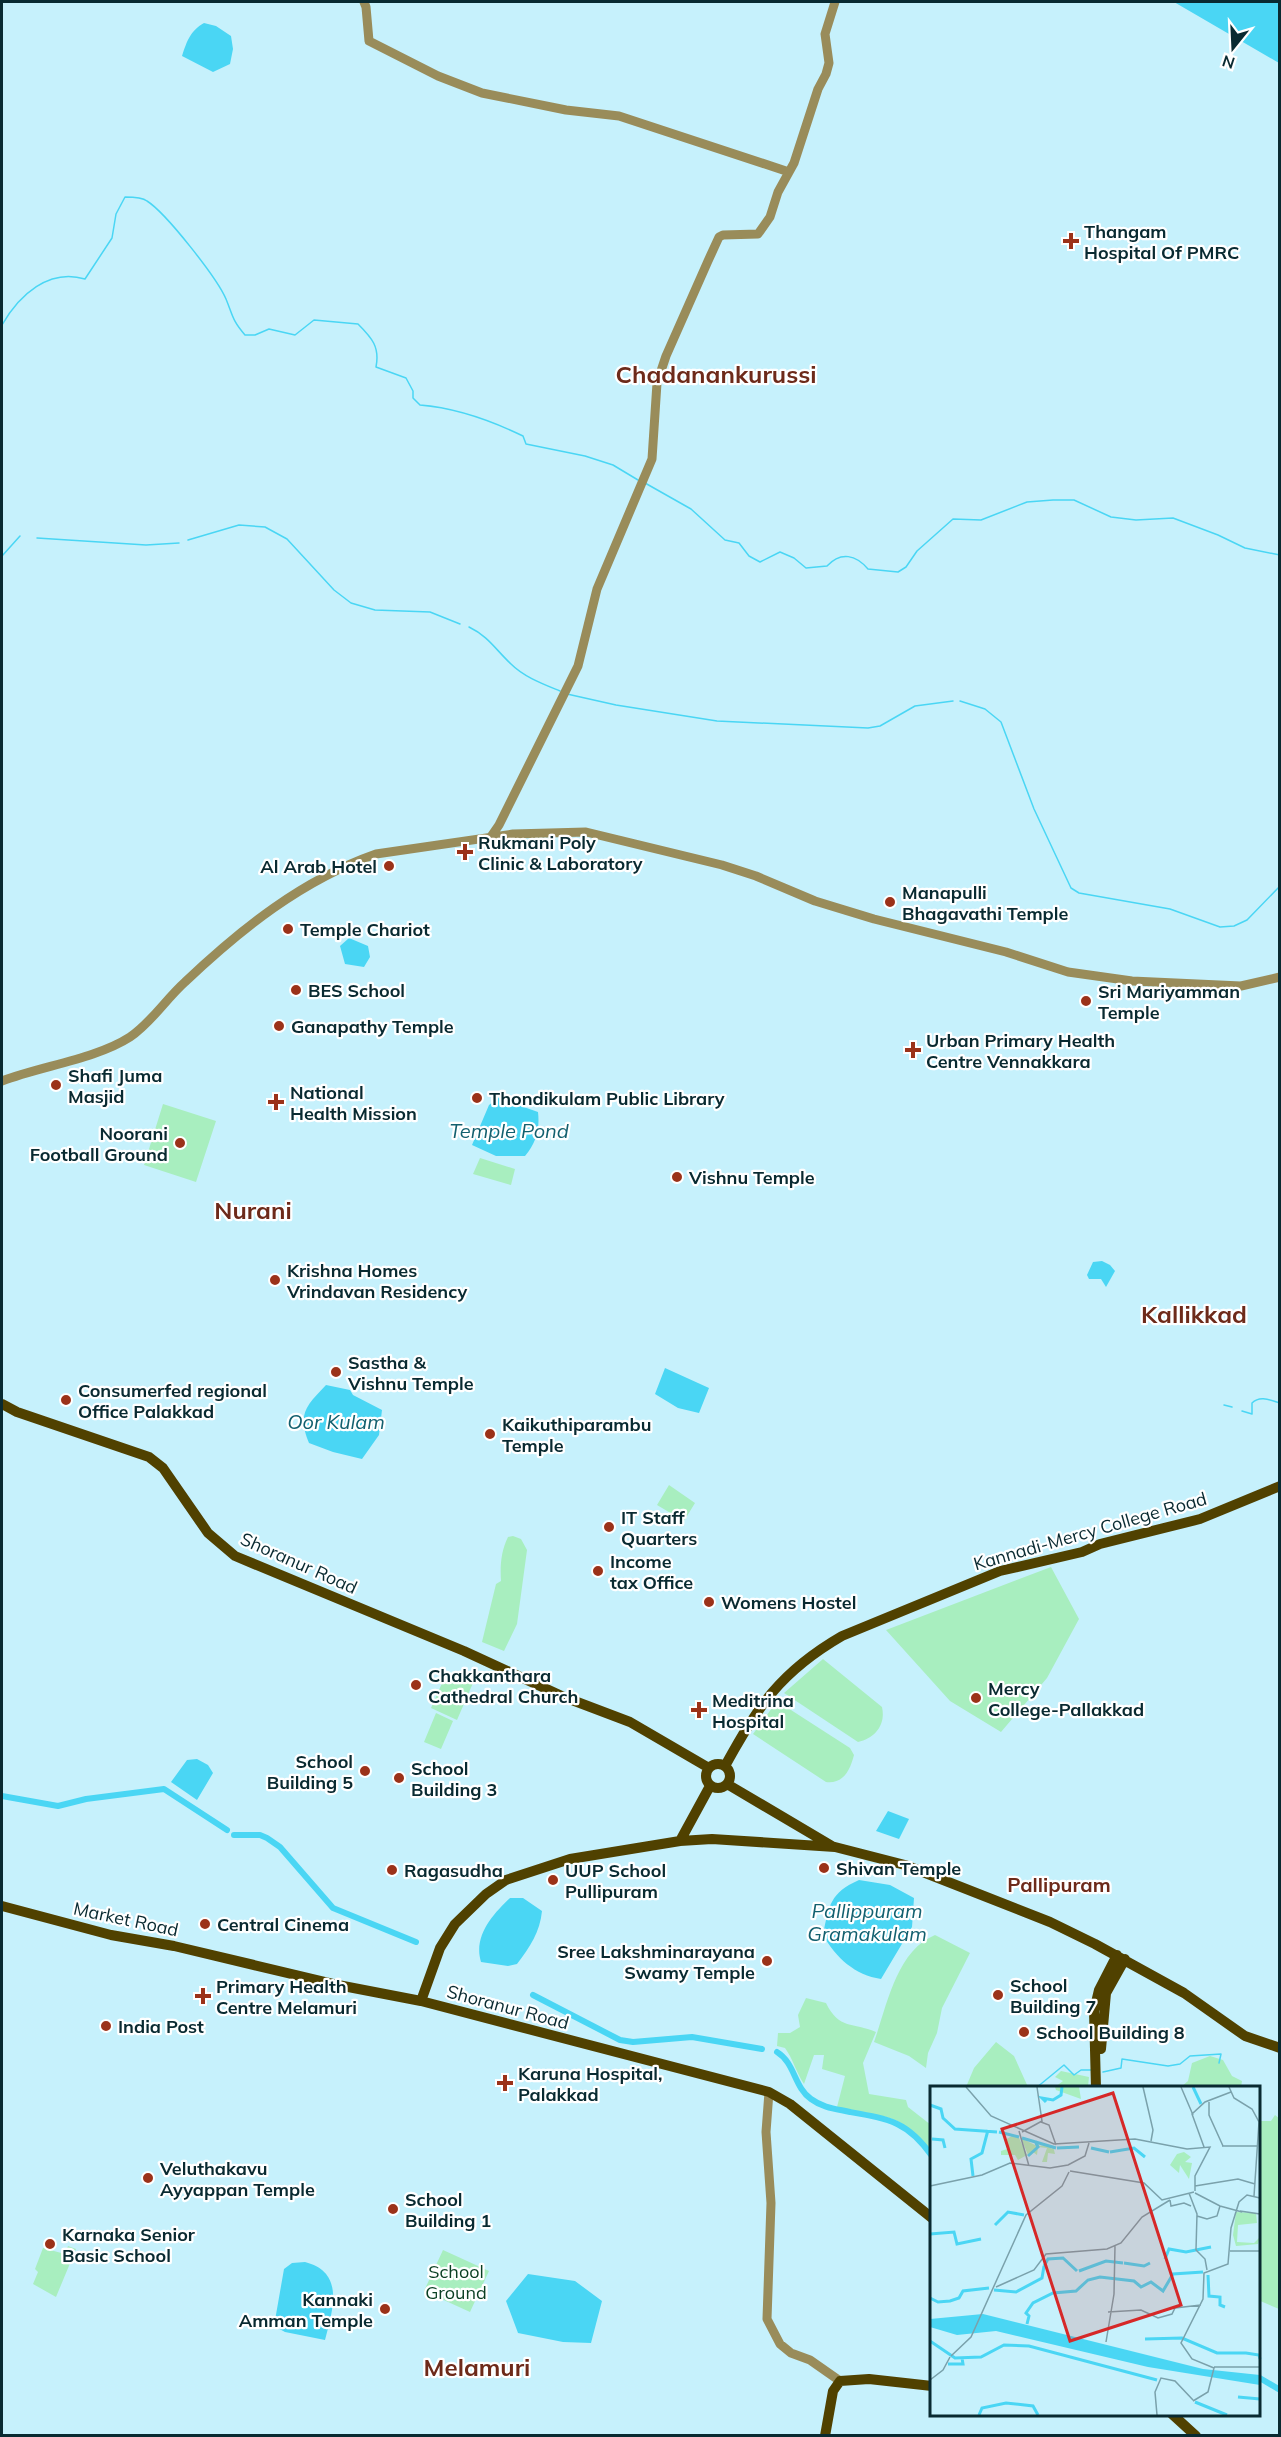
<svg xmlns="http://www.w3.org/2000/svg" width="1281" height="2437" font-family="Mulish,sans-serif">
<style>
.green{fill:#a8eebf}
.water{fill:#4ad6f4}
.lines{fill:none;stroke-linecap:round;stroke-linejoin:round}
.stream{stroke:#4ad6f4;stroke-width:1.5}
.canal{stroke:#4ad6f4;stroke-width:6}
.minor{stroke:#998c5a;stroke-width:9}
.major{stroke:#504100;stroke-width:10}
.poi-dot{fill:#9b3219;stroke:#fff;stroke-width:2}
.labels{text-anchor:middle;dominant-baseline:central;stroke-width:4.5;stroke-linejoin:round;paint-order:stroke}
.poi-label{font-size:18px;font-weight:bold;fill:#092a31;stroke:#fff;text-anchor:start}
.street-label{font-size:18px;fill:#092a31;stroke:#fff}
.park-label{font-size:18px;fill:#093f22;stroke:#fff}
.water-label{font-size:20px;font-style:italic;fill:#12606f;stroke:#fff}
.neighbourhood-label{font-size:20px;font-weight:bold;fill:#6d2a1a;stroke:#fff}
.district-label{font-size:24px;font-weight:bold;fill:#6d2a1a;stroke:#fff}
.inset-river{fill:none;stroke:#4ad6f4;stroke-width:3}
.inset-road{fill:none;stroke:#7aa1ab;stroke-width:1.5}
.view{fill:#d62828;fill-opacity:0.15;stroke:#d62828;stroke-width:3}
.inset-edge{fill:none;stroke:#092a31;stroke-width:3}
</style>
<rect width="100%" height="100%" fill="#c6f1fc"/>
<path class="green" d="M163 1104 216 1121 196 1182 144 1165Z
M480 1158 515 1169 511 1185 473 1174Z
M669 1485 695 1503 684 1521 657 1505Z
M513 1536 521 1539 527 1550 517 1624 504 1651 482 1642 496 1584 501 1581C500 1566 501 1551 508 1537Z
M1051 1567 1079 1619 1047 1678 1001 1732 950 1701 886 1630Z
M823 1659 882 1707C886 1725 875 1738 858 1742L784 1693Z
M447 1672 473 1683 457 1720 431 1708Z
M777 1701 850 1748 854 1755C850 1770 844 1784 826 1782L753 1734Z
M436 1713 453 1721 441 1749 424 1742Z
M935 1935 970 1953 942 2008 937 2033 928 2053 926 2068 909 2056 874 2042C887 2006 896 1951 935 1935Z
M806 1998 826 2003C839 2030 853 2022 876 2032L863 2063 869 2094 906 2100 908 2107 931 2125V2152C899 2109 883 2119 837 2107L845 2076 822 2069 824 2055H814L804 2084C796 2072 793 2059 785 2048L777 2046 778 2033H790L800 2027 798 2015Z
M996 2042 1014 2056 1028 2087H966L974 2068Z
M1210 2056 1223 2060 1232 2076 1242 2081 1241 2087H1181L1188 2081 1192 2063Z
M1061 2071 1089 2077 1088 2087H1055L1063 2081 1055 2077Z
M1275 2115 1280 2119 1279 2309 1258 2300 1259 2121H1271Z
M68 2246 76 2249 56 2297 33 2284 38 2272 35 2269 43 2248 65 2254Z
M443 2250 489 2271 470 2312 424 2291Z"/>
<path class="water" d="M1174 2H1279V63Z
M204 23 216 26 231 36 233 49 230 64 213 72 182 56C187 41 190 31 204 23Z
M349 938 368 946 370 957 364 967 345 964 340 946Z
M498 1098 538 1112C540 1129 536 1143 525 1156H496L472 1145 489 1105Z
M1102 1261 1110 1265 1115 1271 1106 1287 1101 1279H1089L1087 1275 1093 1262Z
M665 1368 709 1388 699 1413 678 1408 655 1394Z
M326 1385 350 1390 353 1395 382 1410 379 1435 362 1459 333 1452 309 1443C297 1414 306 1406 326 1385Z
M197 1759 208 1765 213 1773 197 1800 171 1782 187 1760Z
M888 1811 909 1819 899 1839 876 1831Z
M859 1880 890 1885 914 1898 912 1927 881 1979C855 1975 836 1958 823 1935 829 1905 830 1893 859 1880Z
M510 1898H523L542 1911C540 1932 530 1947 517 1964L508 1966 481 1962C473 1936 493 1914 510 1898Z
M305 2262C345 2272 333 2309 325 2340L285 2332 274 2326 284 2269 292 2263Z
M528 2274 575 2281 602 2301 591 2343 563 2342 518 2333 506 2301Z"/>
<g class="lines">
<path class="stream" d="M2 325C19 295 49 268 85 279L112 238 116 214 125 197C132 197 142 197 147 201 166 213 217 278 226 299 233 316 232 320 245 335H255L269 329 295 335 314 320 358 324C372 338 380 347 376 367L406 378 413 391V398L420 405C457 408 490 420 523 436L526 444 585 456 613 465 638 480
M645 483 691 509 725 540 739 543 749 556 760 562 780 552 794 558 806 568 827 566C841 551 856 555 868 569L898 572 906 567 917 551 953 519 981 520 1027 502 1053 500H1074L1111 517 1136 520 1173 518 1218 535 1245 548 1280 555
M37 538 146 545 179 543
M188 540 239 525 265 527 287 539 334 590 351 603 375 610 430 612 460 624
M2 556 20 536
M469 627C488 636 496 650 511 664 524 677 543 684 560 691
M567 694 616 705 717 721 868 728 880 726 915 706 953 701
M960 701 985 709 1001 722 1034 809 1071 888 1079 893 1170 909 1220 927 1234 926 1247 920 1280 886
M1224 1405 1232 1407
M1242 1411 1252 1414V1403C1260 1395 1270 1400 1280 1403
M1103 2072 1121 2068 1122 2059 1168 2066 1180 2064 1190 2056 1221 2054 1219 2063
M1036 2088 1064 2065 1074 2075 1081 2070H1091"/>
<path class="canal" d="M2 1796 58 1806 86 1799 164 1789 227 1830
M234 1835H260L267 1838 280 1847 333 1908 416 1942
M533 1995 620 2040 633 2042 692 2037 762 2049
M777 2052C795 2063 794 2087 811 2099 823 2108 837 2109 850 2112 890 2119 908 2122 932 2156
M1258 2377 1280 2390"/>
<path class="minor" d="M364 2 366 7 369 41 438 76 482 93 566 110 619 116 789 172
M490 838 499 825 578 666 597 589 652 459 657 383 666 356 708 261 719 237 723 235 758 234 770 217 778 192 794 163 818 89 826 74 829 63 825 34 835 2
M2 1081C41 1066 96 1059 130 1037 151 1023 166 999 185 982 241 929 302 880 376 854L513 834 586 832 722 865 756 876 815 901 874 919 1006 952 1068 972 1132 981 1241 986 1280 977
M769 2092 766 2132 771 2203 767 2319 780 2344 791 2353 810 2360 840 2381"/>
<path class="major" d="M2 1404 17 1412 149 1457 163 1468 208 1533 235 1556 464 1651 564 1697 630 1722 709 1768
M706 1776a12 12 0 1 1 24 0a12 12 0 1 1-24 0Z
M725 1766C758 1706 780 1672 842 1636L1000 1571 1082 1552 1100 1544 1200 1519 1280 1486
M727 1784 832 1846
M680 1841 710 1786
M2 1906 111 1935 174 1946 338 1985 421 2001 769 2092 790 2104 932 2218
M421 2001 440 1948 455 1924 486 1894 506 1880 570 1859 680 1841 712 1839 835 1847 905 1865 1050 1922 1095 1944 1184 1993 1245 2036 1280 2048
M1101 2049 1106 1993 1125 1959
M1096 2088 1094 2011 1099 1990 1117 1955
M1172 2414 1196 2436
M825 2436 833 2391 840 2381 869 2379 932 2386"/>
</g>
<g class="poi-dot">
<path d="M1068 232h6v6h6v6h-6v6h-6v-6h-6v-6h6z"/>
<path d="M462 843h6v6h6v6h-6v6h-6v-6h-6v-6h6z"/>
<circle cx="389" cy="866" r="6"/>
<circle cx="890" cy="902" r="6"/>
<circle cx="288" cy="929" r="6"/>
<circle cx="296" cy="990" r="6"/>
<circle cx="1086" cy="1001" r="6"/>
<circle cx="279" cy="1026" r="6"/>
<path d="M910 1041h6v6h6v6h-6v6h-6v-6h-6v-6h6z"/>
<circle cx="56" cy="1085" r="6"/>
<circle cx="477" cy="1098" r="6"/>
<path d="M273 1093h6v6h6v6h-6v6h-6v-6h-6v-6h6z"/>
<circle cx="180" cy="1143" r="6"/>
<circle cx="677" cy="1177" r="6"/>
<circle cx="275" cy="1280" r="6"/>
<circle cx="336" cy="1372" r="6"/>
<circle cx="66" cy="1400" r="6"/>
<circle cx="490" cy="1434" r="6"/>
<circle cx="609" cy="1527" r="6"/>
<circle cx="598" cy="1571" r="6"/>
<circle cx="709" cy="1602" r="6"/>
<circle cx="416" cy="1685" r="6"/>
<circle cx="976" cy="1698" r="6"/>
<path d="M696 1701h6v6h6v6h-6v6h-6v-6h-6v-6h6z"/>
<circle cx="365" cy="1771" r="6"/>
<circle cx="399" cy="1778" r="6"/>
<circle cx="824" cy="1868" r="6"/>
<circle cx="392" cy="1870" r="6"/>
<circle cx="553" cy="1880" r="6"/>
<circle cx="205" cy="1924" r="6"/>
<circle cx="767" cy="1961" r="6"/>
<circle cx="998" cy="1995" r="6"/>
<path d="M200 1987h6v6h6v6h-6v6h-6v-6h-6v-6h6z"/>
<circle cx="106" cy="2026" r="6"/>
<circle cx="1024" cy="2032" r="6"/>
<path d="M502 2074h6v6h6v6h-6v6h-6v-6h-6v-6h6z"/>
<circle cx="148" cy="2178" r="6"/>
<circle cx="393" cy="2209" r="6"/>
<circle cx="50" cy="2244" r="6"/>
<circle cx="385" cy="2309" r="6"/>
</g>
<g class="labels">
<g class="poi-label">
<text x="1084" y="231">Thangam<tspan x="1084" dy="21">Hospital Of PMRC</tspan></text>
<text x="478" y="842">Rukmani Poly<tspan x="478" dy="21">Clinic &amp; Laboratory</tspan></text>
<text x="377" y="866" text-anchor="end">Al Arab Hotel</text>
<text x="902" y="892">Manapulli<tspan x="902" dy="21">Bhagavathi Temple</tspan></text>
<text x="300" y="929">Temple Chariot</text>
<text x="308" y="990">BES School</text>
<text x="1098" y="991">Sri Mariyamman<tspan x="1098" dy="21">Temple</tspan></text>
<text x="291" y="1026">Ganapathy Temple</text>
<text x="926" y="1040">Urban Primary Health<tspan x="926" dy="21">Centre Vennakkara</tspan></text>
<text x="68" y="1075">Shafi Juma<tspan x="68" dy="21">Masjid</tspan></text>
<text x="290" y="1092">National<tspan x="290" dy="21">Health Mission</tspan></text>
<text x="489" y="1098">Thondikulam Public Library</text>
<text x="168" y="1133" text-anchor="end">Noorani<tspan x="168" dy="21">Football Ground</tspan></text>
<text x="689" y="1177">Vishnu Temple</text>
<text x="287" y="1270">Krishna Homes<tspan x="287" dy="21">Vrindavan Residency</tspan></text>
<text x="348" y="1362">Sastha &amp;<tspan x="348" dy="21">Vishnu Temple</tspan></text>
<text x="78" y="1390">Consumerfed regional<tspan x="78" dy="21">Office Palakkad</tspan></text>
<text x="502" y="1424">Kaikuthiparambu<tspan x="502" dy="21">Temple</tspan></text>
<text x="621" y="1517">IT Staff<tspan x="621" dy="21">Quarters</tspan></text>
<text x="610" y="1561">Income<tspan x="610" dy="21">tax Office</tspan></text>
<text x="721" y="1602">Womens Hostel</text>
<text x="428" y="1675">Chakkanthara<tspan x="428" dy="21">Cathedral Church</tspan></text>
<text x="988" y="1688">Mercy<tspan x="988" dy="21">College-Pallakkad</tspan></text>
<text x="712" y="1700">Meditrina<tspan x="712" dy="21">Hospital</tspan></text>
<text x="353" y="1761" text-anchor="end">School<tspan x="353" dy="21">Building 5</tspan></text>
<text x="411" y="1768">School<tspan x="411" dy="21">Building 3</tspan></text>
<text x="836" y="1868">Shivan Temple</text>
<text x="404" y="1870">Ragasudha</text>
<text x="565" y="1870">UUP School<tspan x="565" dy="21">Pullipuram</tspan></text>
<text x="217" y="1924">Central Cinema</text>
<text x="755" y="1951" text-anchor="end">Sree Lakshminarayana<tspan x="755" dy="21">Swamy Temple</tspan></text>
<text x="1010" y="1985">School<tspan x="1010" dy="21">Building 7</tspan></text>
<text x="216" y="1986">Primary Health<tspan x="216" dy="21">Centre Melamuri</tspan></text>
<text x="118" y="2026">India Post</text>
<text x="1036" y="2032">School Building 8</text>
<text x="518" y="2073">Karuna Hospital,<tspan x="518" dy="21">Palakkad</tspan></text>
<text x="160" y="2168">Veluthakavu<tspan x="160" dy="21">Ayyappan Temple</tspan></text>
<text x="405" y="2199">School<tspan x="405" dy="21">Building 1</tspan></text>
<text x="62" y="2234">Karnaka Senior<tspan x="62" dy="21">Basic School</tspan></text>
<text x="373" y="2299" text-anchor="end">Kannaki<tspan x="373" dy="21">Amman Temple</tspan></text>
</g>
<g class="street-label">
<text transform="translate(1090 1531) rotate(-16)">Kannadi-Mercy College Road</text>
<text transform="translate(299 1563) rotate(24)">Shoranur Road</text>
<text transform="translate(126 1919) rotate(12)">Market Road</text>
<text transform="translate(508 2007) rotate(15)">Shoranur Road</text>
</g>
<g class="park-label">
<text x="456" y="2271">School<tspan x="456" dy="21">Ground</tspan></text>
</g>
<g class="water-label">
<text x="509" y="1130">Temple Pond</text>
<text x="336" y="1421">Oor Kulam</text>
<text x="867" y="1910">Pallippuram<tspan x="867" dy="23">Gramakulam</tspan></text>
</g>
<g class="neighbourhood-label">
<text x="1059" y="1884">Pallipuram</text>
</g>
<g class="district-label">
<text x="716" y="374">Chadanankurussi</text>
<text x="253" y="1210">Nurani</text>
<text x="1194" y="1314">Kallikkad</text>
<text x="477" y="2367">Melamuri</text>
</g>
</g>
<g transform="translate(930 2086)">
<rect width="330" height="330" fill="#c6f1fc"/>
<path d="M125 1H149L151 13 126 4ZM82 50 89 52 97 69 88 74 85 69H71V65L77 63 75 54ZM91 52 107 60 119 59 122 63 123 60 125 68 118 67 117 76H112L117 62 108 61 107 69 103 66 98 69ZM254 66 261 71 255 76 262 77 259 93 250 79 249 87 240 79 247 68ZM306 126 326 127 327 137 308 139 307 156 324 157 330 151 328 158 306 160 303 149Z" fill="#a8eebf"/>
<path d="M53 228 273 283 330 289V299L218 281 66 245 27 249 0 241V233Z" fill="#4ad6f4"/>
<path class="inset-river" d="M263 1 271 18M116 16 112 12 123 14 131 9 132 1M0 19 11 23 13 32 25 43 67 46M69 46 89 51M92 52 126 62M2 53 13 54 15 62M127 62 149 61M161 62 179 66M180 66 204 62 215 71M98 70 108 61 105 55M43 90 41 73 52 67 58 44M65 139 78 126 94 129M0 148 24 146 27 158 51 153M235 173 239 163 256 166 281 161M194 177 214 180 220 177M114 180 118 173 133 172 147 185M149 185 176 175 193 177M278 189 279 210 290 211V219L295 221M64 204 86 206 112 192 114 180M0 212 8 216 20 215 29 212 33 205 59 202M97 238 99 230 96 227 103 217 123 207 146 205 158 194 170 191 204 195 211 201 221 196 233 205 243 188 273 186M215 253 252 252 287 267H316L329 269 330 273M0 255 25 272 51 271 74 259 99 260 227 294M18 278H33L32 272M308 311 330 313M265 316 297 329M49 329 52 322 76 317 103 320 108 329"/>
<path class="inset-road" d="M36 1 61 30 124 58 205 53 257 63 280 61 265 90V105M213 1 223 44 221 55M251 1 263 29M299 1 304 12 322 23 329 36 324 110M279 16V29L293 60M111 36 119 39 126 59M89 45 99 80M92 46 112 35 107 1M292 60H328M274 61 262 28 275 16 301 6M140 85 214 97 232 114 264 106M0 100 52 89 80 77 120 82 138 79 155 70 159 57M265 100 308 93 325 98M259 107 267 128 266 164 275 173 277 184M265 107 290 120 312 126M240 114 241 120 254 117 261 120M310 125 330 128M267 130 277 133 287 130 290 120M300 165H330M66 201 104 184 116 168 177 163 191 157 212 131 240 114M178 226 211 224 228 232 242 228 245 222 271 219M176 256 184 208 185 160M21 270 41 251 96 129 132 100 139 86M284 281H330M0 294 13 284 20 271M263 315 278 306 284 282 262 273 251 257 273 213 274 187 298 178 301 142 309 116 317 109 330 112M227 329 225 306 231 292 245 295 263 314"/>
<path class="view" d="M183 7 251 219 140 255 72 43Z"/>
<rect width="330" height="330" class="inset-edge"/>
</g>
<rect width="1281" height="2437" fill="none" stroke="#092a31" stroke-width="6"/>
<g transform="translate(1233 48) rotate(198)" stroke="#ffffff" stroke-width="4.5" paint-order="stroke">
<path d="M0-4.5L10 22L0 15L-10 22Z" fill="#092a31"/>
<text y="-9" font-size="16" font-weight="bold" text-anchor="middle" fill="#092a31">N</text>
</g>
</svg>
